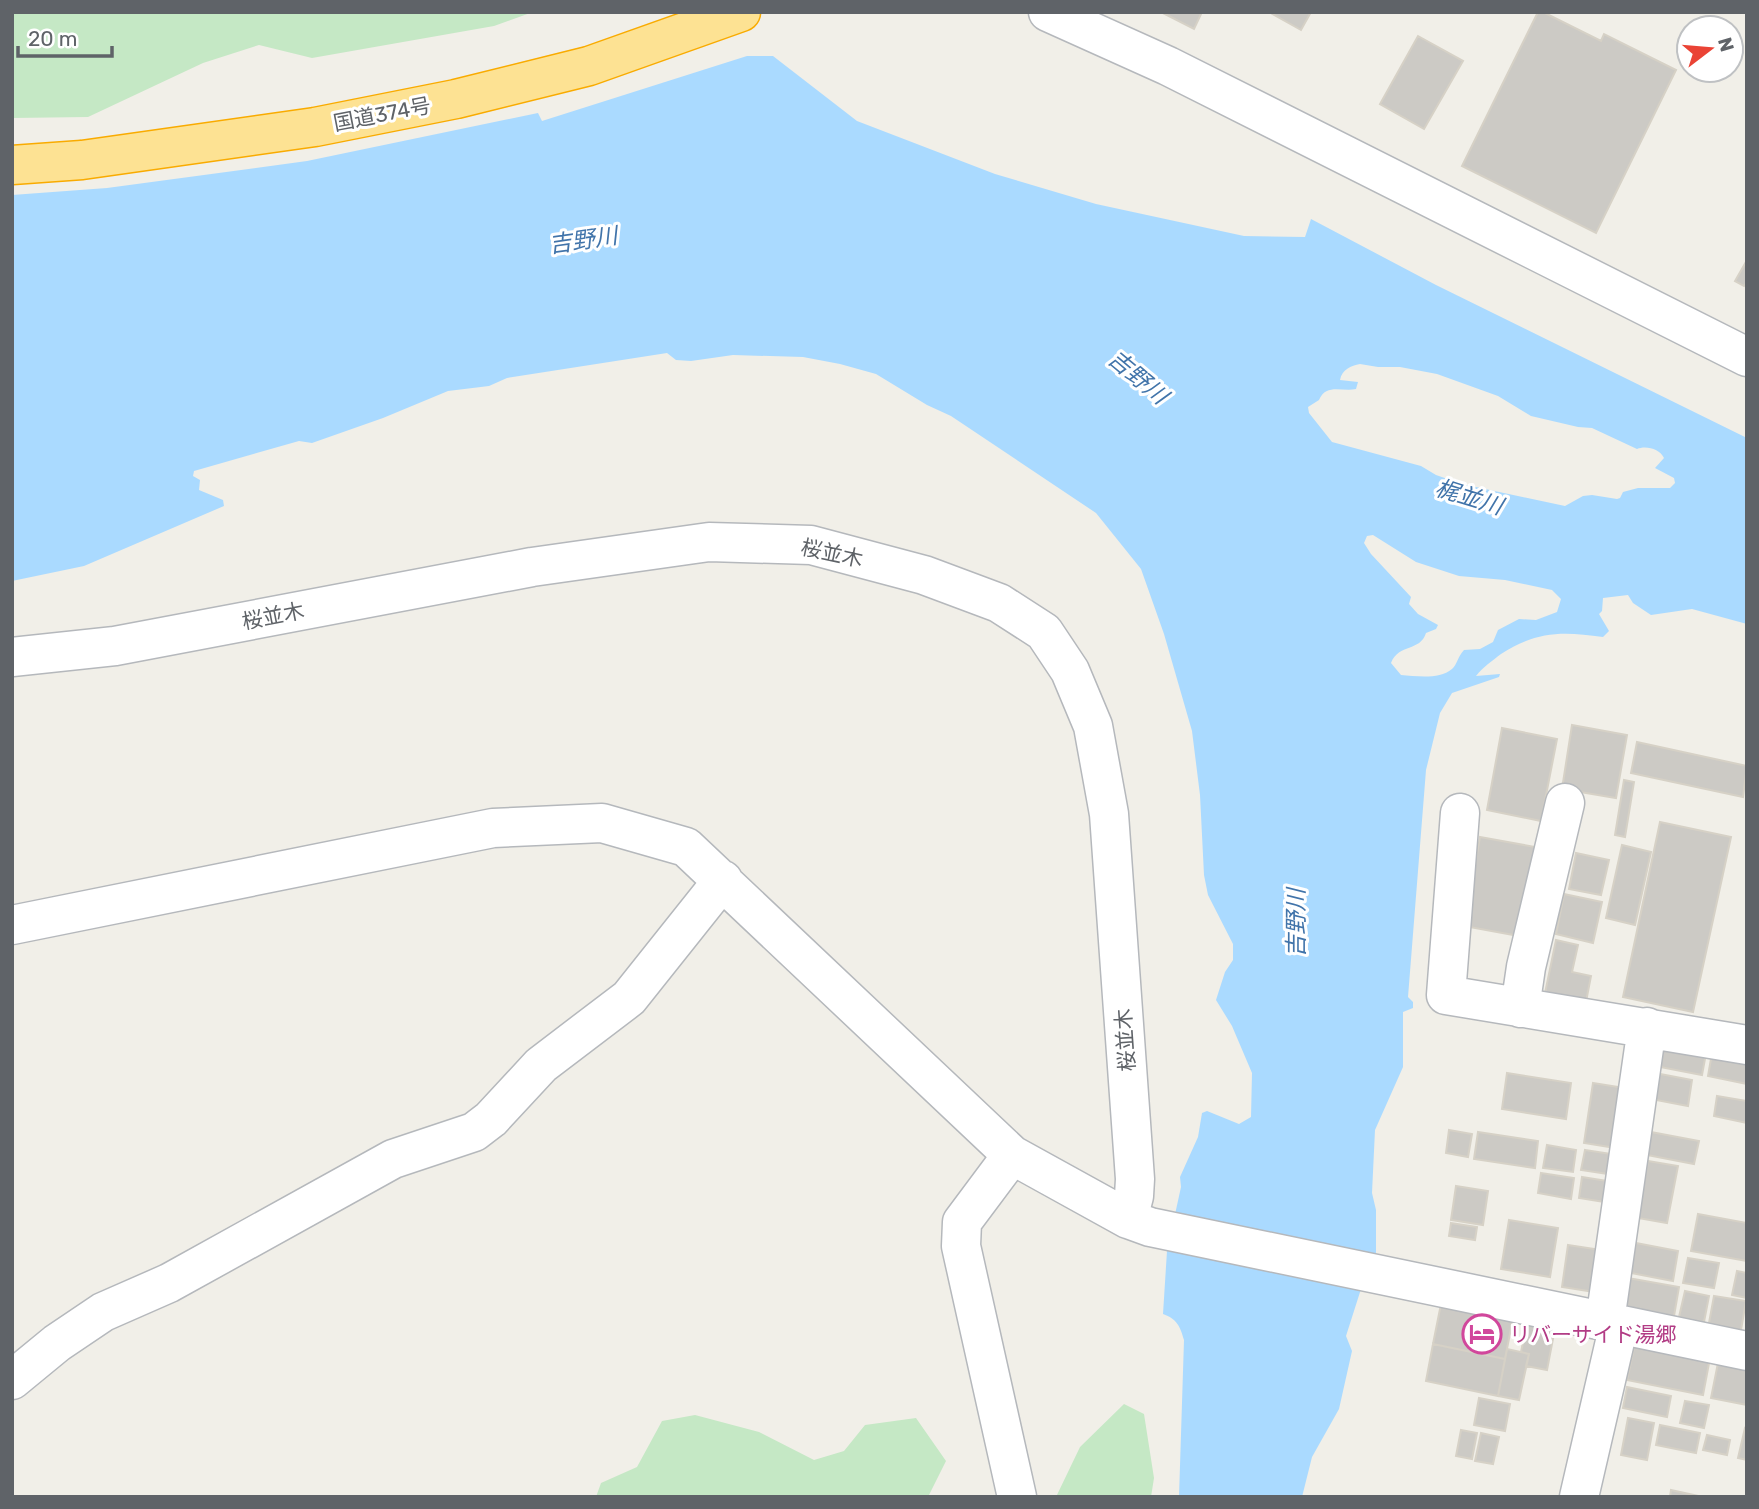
<svg xmlns="http://www.w3.org/2000/svg" width="1759" height="1509" font-family="Rubik,'Noto Sans JP',sans-serif">
<style>
.green{fill:#c5e8c5}
.water{fill:#aadaff;fill-rule:evenodd}
.building{fill:#cccac5;stroke:#d6d1c6;stroke-width:2}
.lines{fill:none;stroke-linecap:round;stroke-linejoin:round}
.minor-casing{stroke:#b5b8bc;stroke-width:41}
.highway-casing{stroke:#f9ab00;stroke-width:41}
.minor{stroke:#fff;stroke-width:38}
.highway{stroke:#fde293;stroke-width:38}
.labels{text-anchor:middle;dominant-baseline:central;stroke-width:6;stroke-linejoin:round;paint-order:stroke}
.street-label{font-size:21px;fill:#5f6368;stroke:#fff}
.hotel-label{font-size:21px;fill:#b23c85;stroke:#fff;text-anchor:start}
.water-label{font-size:23px;font-style:italic;fill:#4174aa;stroke:#fff}
</style>
<rect width="100%" height="100%" fill="#f1efe8"/>
<path class="green" d="M12 12H533L494 26 312 58 259 45 203 63 88 117 12 118Z
M1124 1404 1144 1414 1154 1478 1151 1497H1056L1080 1447Z
M695 1415 759 1432 814 1460 844 1451 865 1425 916 1418 946 1461 928 1497H596L601 1483 637 1467 662 1421Z"/>
<path class="water" d="M747 56H773L857 121 995 174 1096 204 1244 236 1305 237 1311 219 1436 285 1747 438V624L1692 609 1651 615 1633 603 1628 595 1603 598 1602 611 1599 614 1609 631 1603 637C1562 631 1537 631 1501 654 1492 661 1483 667 1476 676L1500 674 1499 677 1452 693 1440 713 1426 770 1408 997 1413 1002V1008L1403 1012V1067L1375 1130 1372 1193 1376 1210V1253L1361 1289 1346 1336 1352 1351 1339 1409 1312 1457 1302 1497H1179L1184 1340C1180 1326 1177 1319 1163 1314L1167 1251 1181 1187 1180 1177 1198 1137 1202 1113 1207 1111 1239 1124 1251 1117 1252 1073 1232 1026 1216 1000 1225 972 1233 960V944L1208 895 1204 875 1200 795 1192 731 1164 634 1141 569 1096 513 951 416 927 405 876 374 840 364 803 357 733 355 691 361 676 360 667 353 507 378 489 386 448 391 383 418 312 443 299 441 194 471 193 476 200 480 199 490 223 500 224 506 84 566 12 581V195L107 188 307 161 538 113 542 121ZM1360 364 1378 367H1400L1437 374 1498 396 1531 416 1578 427 1592 428 1637 449C1646 445 1660 449 1664 458L1655 468 1674 478 1675 483 1670 488H1638L1623 492 1620 498 1617 499 1592 495 1583 496 1565 506 1462 484 1436 475 1421 466 1332 442 1309 413 1308 407 1319 400C1326 383 1342 392 1356 389L1358 382 1340 380C1342 369 1351 366 1360 364ZM1373 535 1416 562 1459 576 1505 580 1552 590 1561 599 1557 612 1536 620 1519 619 1498 630 1493 642 1480 649 1464 650C1458 656 1457 665 1452 669 1439 680 1416 676 1401 675L1391 663C1399 643 1420 652 1426 633L1436 629 1438 625 1418 614 1409 604 1411 597 1371 554 1364 543 1367 536Z"/>
<path class="building" d="M1161 12H1202L1194 29Z
M1269 12H1311L1301 30Z
M1538 12H1543L1601 41 1604 34 1676 70 1596 233 1462 166Z
M1418 36 1463 61 1424 129 1380 104Z
M1747 260V282L1744 286 1735 281Z
M1572 725 1627 735 1616 798 1562 789Z
M1502 728 1557 739 1541 821 1487 810Z
M1637 742 1747 766 1743 797 1631 773Z
M1624 780 1634 782 1625 837 1615 835Z
M1660 822 1731 837 1693 1012 1623 997Z
M1480 837 1535 847 1519 936 1464 926Z
M1622 845 1651 852 1635 925 1606 918Z
M1576 853 1609 860 1601 895 1569 889Z
M1564 894 1602 902 1593 943 1556 934Z
M1556 940 1578 945 1572 972 1591 976 1585 1007 1544 998Z
M1660 1040 1707 1048 1702 1075 1655 1066Z
M1712 1053 1747 1059V1084L1708 1076Z
M1507 1073 1571 1083 1566 1119 1502 1109Z
M1655 1073 1692 1080 1688 1106 1651 1099Z
M1593 1083 1625 1088 1616 1148 1584 1143Z
M1717 1096 1747 1101V1123L1714 1116Z
M1449 1130 1472 1134 1468 1157 1446 1153Z
M1478 1132 1538 1141 1535 1168 1474 1159Z
M1651 1132 1699 1141 1694 1164 1647 1155Z
M1547 1145 1576 1150 1573 1172 1543 1168Z
M1585 1150 1618 1155 1615 1175 1581 1170Z
M1648 1161 1678 1166 1667 1223 1638 1218Z
M1541 1173 1574 1178 1571 1199 1538 1193Z
M1582 1177 1614 1182 1611 1203 1579 1198Z
M1456 1186 1488 1191 1483 1225 1451 1220Z
M1698 1214 1747 1223V1261L1691 1251Z
M1509 1220 1558 1228 1550 1277 1501 1269Z
M1451 1223 1477 1227 1475 1240 1449 1236Z
M1636 1243 1678 1251 1673 1281 1631 1273Z
M1568 1245 1608 1251 1601 1293 1562 1287Z
M1688 1258 1719 1263 1714 1288 1683 1283Z
M1737 1271 1747 1273V1298L1732 1295Z
M1628 1278 1679 1287 1674 1316 1623 1306Z
M1685 1291 1709 1296 1704 1322 1679 1317Z
M1714 1296 1746 1301 1741 1330 1709 1323Z
M1442 1299 1514 1313 1505 1359 1433 1344Z
M1528 1318 1556 1323 1547 1370 1526 1366 1529 1354 1521 1352Z
M1635 1343 1710 1358 1703 1395 1627 1380Z
M1433 1344 1505 1359 1498 1396 1426 1381Z
M1507 1349 1529 1354 1519 1400 1498 1396Z
M1718 1363 1747 1369V1405L1711 1398Z
M1627 1387 1671 1396 1667 1417 1623 1408Z
M1479 1398 1510 1404 1505 1431 1474 1425Z
M1685 1401 1709 1405 1704 1428 1680 1423Z
M1628 1418 1654 1423 1647 1460 1621 1455Z
M1660 1425 1700 1433 1696 1453 1656 1445Z
M1745 1428 1747 1429V1460L1738 1458Z
M1461 1430 1477 1433 1472 1459 1456 1456Z
M1481 1433 1499 1437 1493 1464 1475 1461Z
M1707 1435 1730 1440 1727 1455 1703 1450Z
M1671 1490 1703 1497H1670Z"/>
<g class="lines">
<g class="minor-casing">
<path id="minor" d="M1048 12 1168 66 1747 357
M12 657 115 646 532 567 709 542 811 545 924 575 999 603 1044 632 1070 671 1093 726 1109 814 1135 1179 1134 1196 1128 1219
M1460 813 1446 995 1747 1045
M12 925 493 828 602 823 686 847 1012 1155 1128 1219 1150 1227 1747 1351
M1520 1008 1526 967 1565 803
M1012 1155 962 1222 961 1246 1017 1497
M1605 1321 1647 1027
M12 1380 57 1343 103 1312 169 1283 393 1159 474 1132 491 1119 541 1065 629 998 723 880
M1579 1497 1619 1324"/>
</g>
<g class="highway-casing">
<path id="highway" d="M12 165 82 160 315 127 456 99 589 66 741 12"/>
</g>
<use href="#minor" class="minor"/>
<use href="#highway" class="highway"/>
</g>
<defs>
<g id="hotel-ring" transform="scale(2.0125)"><circle r="9.5" fill="#fff" stroke="#d1479c" stroke-width="1.5"/><path d="M-6-4.5h1.5V1H6V5H4.5V3h-9V5H-6ZM-4 0a1.8 1.8 0 1 1 3.6 0ZM.5 0V-2.5h3Q6-2.5 6 0Z" fill="#d1479c"/></g>
</defs>
<g fill-rule="evenodd">
<use href="#hotel-ring" x="1482" y="1334"/>
</g>
<g class="labels">
<g class="street-label">
<text transform="translate(382 114) rotate(-11)">国道374号</text>
<text transform="translate(832 553) rotate(12)">桜並木</text>
<text transform="translate(273 616) rotate(-11)">桜並木</text>
<text transform="translate(1125 1040) rotate(-94)">桜並木</text>
</g>
<g class="hotel-label">
<text x="1509" y="1334">リバーサイド湯郷</text>
</g>
<g class="water-label">
<text transform="translate(583 240) rotate(-8)">吉野川</text>
<text transform="translate(1138 377) rotate(40)">吉野川</text>
<text transform="translate(1469 497) rotate(17)">梶並川</text>
<text transform="translate(1296 923) rotate(-90)">吉野川</text>
</g>
</g>
<rect width="1759" height="1509" fill="none" stroke="#5f6368" stroke-width="28"/>
<g transform="translate(1710 49) rotate(74)"><circle r="33" fill="#ffffff" stroke="#bfc1c3" stroke-width="2"/>
<path d="M0-5L12 26L0 18L-12 26Z" fill="#ea4335"/>
<text y="-10" font-size="19" font-weight="bold" text-anchor="middle" fill="#5f6368">N</text>
</g>
<path d="M18 46v10h94v-10" fill="none" stroke="#5f6368" stroke-width="3.5"/>
<text x="28" y="46" font-size="21" fill="#5f6368" stroke="#ffffff" stroke-width="5" paint-order="stroke">20 m</text>
</svg>
